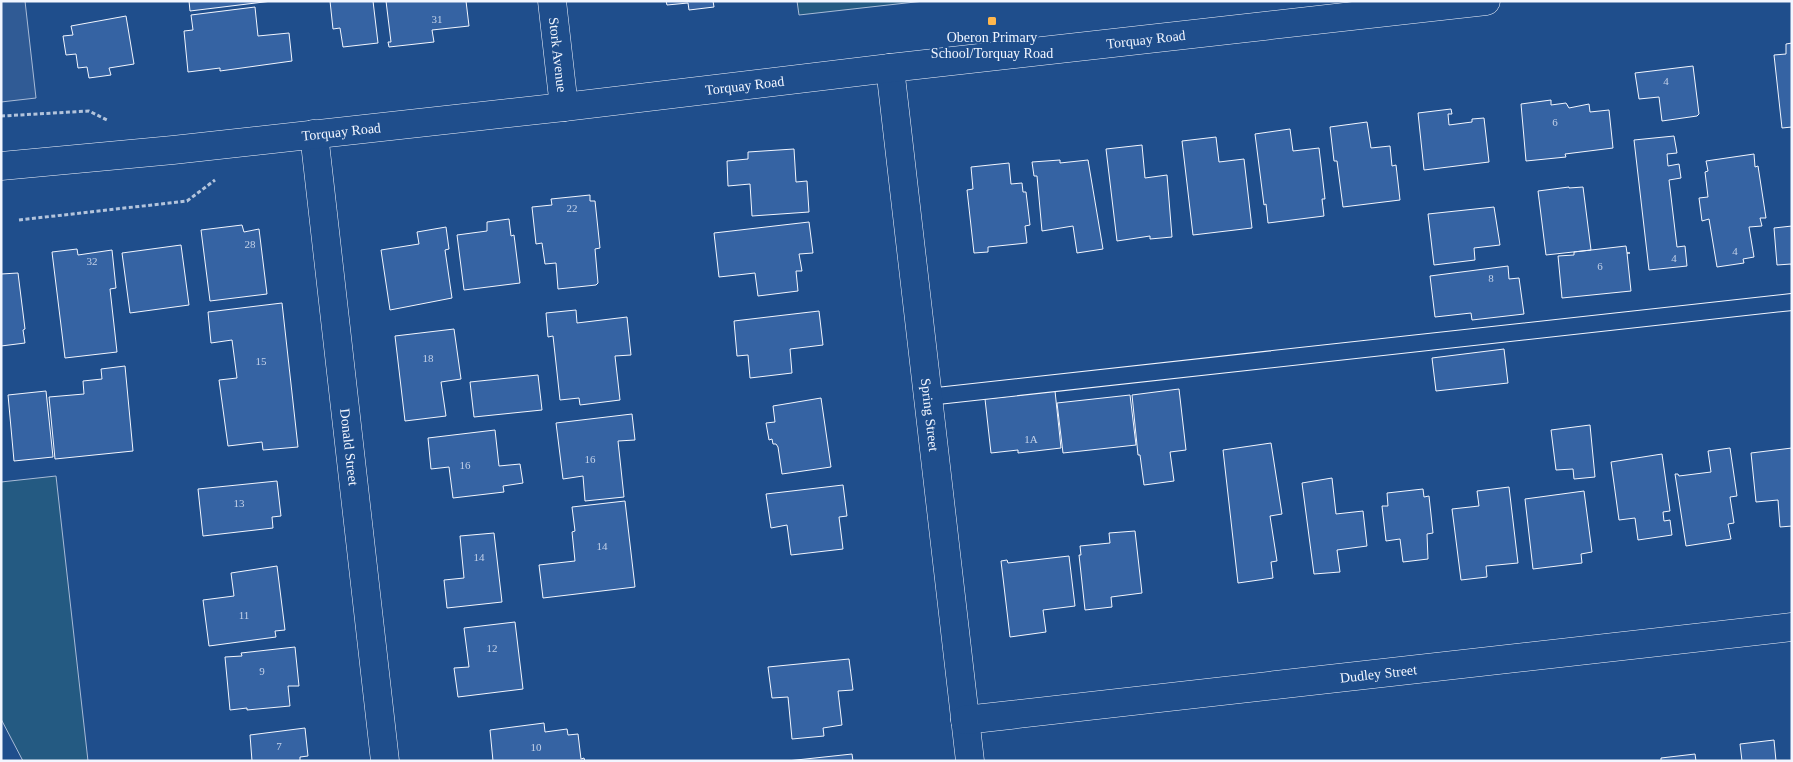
<svg xmlns="http://www.w3.org/2000/svg" width="1793" height="762" font-family="Georgia,serif">
<style>
.green{fill:#245a82;stroke:#a8bbd7}
.parking{fill:#305b95;stroke:#a8bbd7}
.building{fill:#3563a3;stroke:#f2f6ff}
.lines{fill:none;stroke-linecap:round;stroke-linejoin:round}
.lane-casing{stroke:#f2f6ff;stroke-width:18}
.street-casing{stroke:#f2f6ff;stroke-width:29}
.secondary-casing{stroke:#f2f6ff;stroke-width:29}
.path{stroke:#b3c4dc;stroke-width:3;stroke-dasharray:4 2.5;stroke-linecap:butt}
.lane{stroke:#1f4e8c;stroke-width:16}
.street{stroke:#1f4e8c;stroke-width:28}
.secondary{stroke:#1f4e8c;stroke-width:28}
.poi-dot{fill:#ffb74d;stroke:#1f4e8c;stroke-width:2}
.labels{text-anchor:middle;dominant-baseline:central;stroke-width:4;stroke-linejoin:round;paint-order:stroke}
.number-label{font-size:11px;fill:#c3d1e8}
.poi-label{font-size:14px;fill:#f2f6ff;stroke:#1f4e8c}
.street-label{font-size:14px;fill:#f2f6ff;stroke:#1f4e8c}
</style>
<rect width="100%" height="100%" fill="#1f4e8c"/>
<path class="green" d="M797 1H924L799 15Z
M56 476 88 761H23L1 719V482Z"/>
<path class="parking" d="M1 1H25L36 98 1 102Z"/>
<path class="building" d="M189 1H272L190 11Z
M330 1H373L378 43 343 47 340 28 333 29Z
M386 1H466L469 26 432 30 434 42 389 47 388 42H391Z
M666 1H713L714 7 689 10 688 3 667 5Z
M255 7 258 36 289 33 292 61 220 71V68L188 72 184 31 193 30 191 15Z
M126 16 134 64 109 68 111 75 89 78 87 67 78 68 76 54 66 55 63 36 73 35 71 26Z
M1792 43V127L1782 128 1774 55 1786 54V44Z
M1693 66 1699 114 1697 116 1662 121 1659 97 1639 99 1635 73Z
M1551 100V105L1566 103 1569 108 1589 104 1590 112 1609 110 1613 148 1565 154 1566 157 1526 161 1521 104Z
M1451 109 1452 114H1448L1449 125 1472 122V119L1484 118 1489 162 1424 170 1418 113Z
M1367 122 1371 148 1390 146 1392 166 1396 165 1400 200 1343 207 1337 161H1334L1330 127Z
M1290 129 1293 151 1319 148 1325 199H1322L1324 216 1268 223 1266 204 1264 205 1255 134Z
M1674 136 1677 153 1667 154 1668 166 1679 164 1681 178 1669 180 1677 247 1685 246 1687 266 1649 270 1634 140Z
M1216 137 1219 162 1244 159 1252 228 1193 235 1182 141Z
M1142 145 1145 178 1167 175 1172 237 1150 239V236L1117 241 1106 149Z
M794 149 796 182 807 181 809 212 752 216 750 184 728 186 727 161 748 159V152Z
M1754 154 1755 167 1758 166 1766 218H1760L1762 226 1749 227 1754 257 1743 259 1744 263 1717 267 1709 219 1702 221 1699 198 1708 197 1705 172 1708 171 1706 161Z
M1060 160V163L1088 160 1103 249 1077 253 1073 226 1042 231 1037 176H1034L1032 162Z
M1009 163 1011 184 1022 183 1023 192H1026L1030 225 1025 226 1027 243 988 247V252L974 253 967 190 973 189 971 167Z
M1569 187V188L1583 187 1591 250 1546 255 1538 191Z
M590 195V201H595L600 248 595 249 598 283 596 285 558 289 556 263 545 264 542 243 536 244 532 207 552 205 551 199Z
M1494 207 1500 245 1474 248 1475 260 1434 265 1428 214Z
M509 219 511 236 514 235 520 283 464 290 457 235 487 231V222Z
M809 222 813 253 799 254 802 271H796L798 291 758 296 755 273 719 277 714 233Z
M242 225 244 232 259 229 267 294 210 301 201 230Z
M1792 226V268L1791 264 1777 265 1774 228Z
M446 227 449 249 445 250 452 298 390 310 381 250 419 244 417 232Z
M181 245 189 305 130 313 122 253Z
M1626 246 1627 253H1630H1627L1631 291 1562 298 1558 256 1574 255V252Z
M77 249 78 255 112 250 116 288 110 289 117 352 65 358 52 252Z
M1508 266 1509 279 1519 278 1524 314 1472 320 1471 313 1435 317 1430 276Z
M18 273 25 329 23 330 25 343 1 346V274Z
M282 303 298 447 263 450 262 442 228 446 219 380 237 378 232 340 211 343 208 312Z
M576 310 577 323 627 317 631 355 615 356 620 400 580 405 579 398 560 400 553 336 548 337 546 313Z
M819 311 823 345 790 349 792 373 750 378 748 355 737 356 734 321Z
M454 329 461 379 441 382 446 416 405 421 395 336Z
M1504 349 1508 383 1436 391 1432 358Z
M125 366 133 451 55 459 49 397 84 394 83 381 102 379 101 369Z
M538 375 542 410 474 417 470 382Z
M1179 389 1186 450 1170 452 1174 481 1144 485 1140 455H1138L1132 395Z
M46 391 53 457 14 461 8 395Z
M1055 391 1061 448 1018 453V450L991 453 985 399Z
M1130 395 1136 445 1063 453 1057 403Z
M821 398 831 467 782 474 778 447 776 444H773L772 439 769 440 766 423 775 422 773 406Z
M632 414 635 440 618 441 624 497 585 501 583 476 563 479 556 423Z
M1590 425 1595 477 1574 479 1573 469 1556 470 1551 430Z
M495 430 499 466 520 464 523 483 503 486 504 492 453 498 449 467 431 469 428 438Z
M1271 443 1282 514 1270 516 1277 561 1271 562 1273 578 1238 583 1223 450Z
M1730 448 1737 496 1730 497 1734 523 1728 524 1731 539 1686 546 1675 474H1678L1679 476 1711 472 1708 451Z
M1792 448V526L1780 527 1778 500 1756 502 1751 453Z
M1662 454 1670 511 1663 512 1664 521 1670 520 1672 535 1638 540 1635 518 1619 520 1611 462Z
M1332 478 1336 514 1363 511 1367 546 1337 550 1340 572 1314 574 1302 483Z
M277 481 281 516 272 517 273 528 203 536 198 489Z
M843 485 847 516 839 517 843 549 791 555 787 525 771 528 766 494Z
M1509 487 1518 563 1486 566 1487 577 1461 580 1452 509 1479 506 1477 491Z
M1423 489 1424 497 1429 496 1433 533 1427 534 1428 559 1403 562 1400 539 1386 541 1382 506H1388L1387 493Z
M1584 491 1592 552 1581 554 1582 563 1533 569 1525 499Z
M625 501 635 587 543 598 539 565 575 561 572 532 575 531 572 507Z
M1135 531 1142 593 1111 597 1112 607 1085 610 1079 555H1081L1080 546 1110 543 1109 533Z
M494 533 502 602 447 608 444 580 464 578 460 536Z
M1069 556 1075 606 1043 610 1046 632 1010 637 1001 561 1007 560 1008 563Z
M277 566 285 630 275 631 276 637 209 646 203 600 234 596 231 573Z
M515 622 523 689 458 697 454 668 469 667 464 628Z
M295 647 299 686H288L290 706 247 710V708L230 710 225 657 242 656 241 653Z
M849 659 853 690 838 691 842 725 823 728 824 736 792 739 788 697 772 698 768 667Z
M544 723 545 732 567 729 568 735 578 734 581 759 584 758 585 761H493L490 730Z
M305 728 308 756 300 757V761H252L250 735Z
M1774 740 1776 761H1742L1740 744Z
M852 754 853 761H787Z
M1695 754 1696 761H1661V758Z"/>
<g class="lines">
<g class="lane-casing">
<path id="lane" d="M928 397 1792 302"/>
</g>
<g class="street-casing">
<g id="street">
<path id="s1" d="M552 1 564 107"/>
<path id="s2" d="M890 68 970 761"/>
<path id="s3" d="M314 134 385 761"/>
<path id="s4" d="M965 720 1792 627"/>
</g>
</g>
<g class="secondary-casing">
<g id="secondary">
<path id="s5" d="M1 166 173 150 564 107 890 68 1486 1"/>
</g>
</g>
<path class="path" d="M1 116 89 111 109 121
M19 220 187 201 215 180"/>
<use href="#lane" class="lane"/>
<use href="#street" class="street"/>
<use href="#secondary" class="secondary"/>
</g>
<rect class="poi-dot" x="987" y="16" width="10" height="10" rx="2.5"/>
<g class="labels">
<g class="number-label">
<text x="437" y="19">31</text>
<text x="1666" y="81">4</text>
<text x="1555" y="122">6</text>
<text x="572" y="208">22</text>
<text x="250" y="244">28</text>
<text x="1735" y="251">4</text>
<text x="1674" y="258">4</text>
<text x="92" y="261">32</text>
<text x="1600" y="266">6</text>
<text x="1491" y="278">8</text>
<text x="428" y="358">18</text>
<text x="261" y="361">15</text>
<text x="1031" y="439">1A</text>
<text x="590" y="459">16</text>
<text x="465" y="465">16</text>
<text x="239" y="503">13</text>
<text x="602" y="546">14</text>
<text x="479" y="557">14</text>
<text x="244" y="615">11</text>
<text x="492" y="648">12</text>
<text x="262" y="671">9</text>
<text x="279" y="746">7</text>
<text x="536" y="747">10</text>
</g>
<g class="poi-label">
<text x="992" y="37">Oberon Primary<tspan x="992" dy="16">School/Torquay Road</tspan></text>
</g>
<g class="street-label">
<text stroke="none"><textPath href="#s5" startOffset="1152">Torquay Road</textPath></text>
<text stroke="none"><textPath href="#s1" startOffset="54">Stork Avenue</textPath></text>
<text stroke="none"><textPath href="#s5" startOffset="748">Torquay Road</textPath></text>
<text stroke="none"><textPath href="#s5" startOffset="342">Torquay Road</textPath></text>
<text stroke="none"><textPath href="#s2" startOffset="349">Spring Street</textPath></text>
<text stroke="none"><textPath href="#s3" startOffset="315">Donald Street</textPath></text>
<text stroke="none"><textPath href="#s4" startOffset="416">Dudley Street</textPath></text>
</g>
</g>
<rect width="1793" height="762" fill="none" stroke="#f2f6ff" stroke-width="5"/>
</svg>
